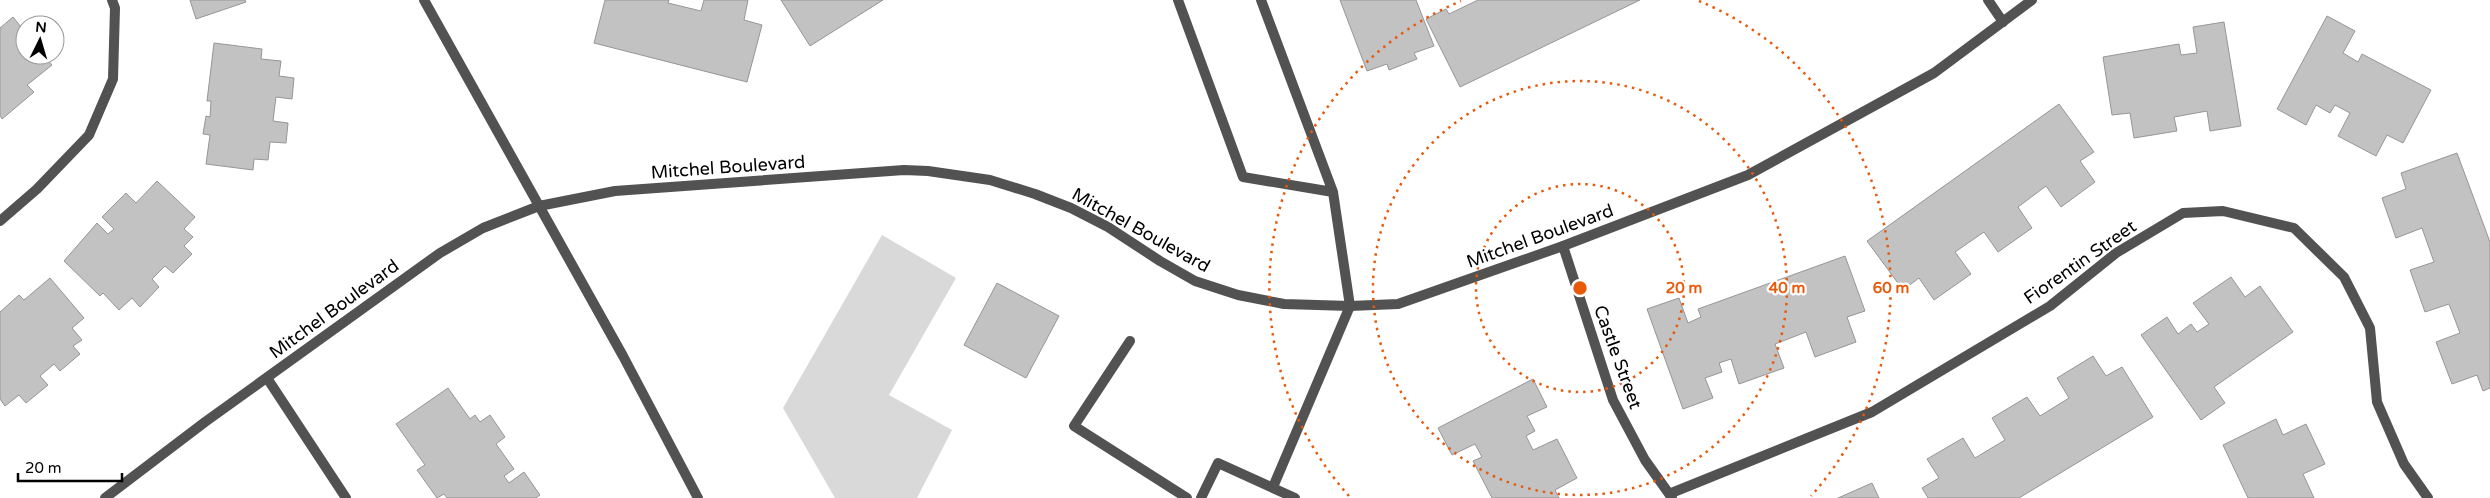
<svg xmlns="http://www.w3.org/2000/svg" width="2490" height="498" font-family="'Varela Round',sans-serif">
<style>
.green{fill:#d9d9d9}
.building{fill:#c2c2c2;stroke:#969696}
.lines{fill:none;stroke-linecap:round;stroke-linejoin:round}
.service{stroke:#525252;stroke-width:10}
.minor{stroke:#525252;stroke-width:10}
.tertiary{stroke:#525252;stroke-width:10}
.ring{fill:none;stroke:#e8590c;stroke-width:2.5;stroke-dasharray:2.5 5}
.labels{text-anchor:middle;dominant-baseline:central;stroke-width:4.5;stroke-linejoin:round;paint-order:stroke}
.street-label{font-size:18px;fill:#000;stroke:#fff}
.centre{fill:#e8590c;stroke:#fff;stroke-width:2.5}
.ring-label{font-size:15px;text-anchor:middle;font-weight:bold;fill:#e8590c;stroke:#fff;stroke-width:4.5;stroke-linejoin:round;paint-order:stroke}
</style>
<rect width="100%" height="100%" fill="#fff"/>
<path class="green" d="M882 235 956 278 889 395 952 430 917 498H835L783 408Z"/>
<path class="building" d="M190 0H245L246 2 196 19Z
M605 0H669L668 3 701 11 704 0H748L744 20 762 25 747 82 594 43Z
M781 0H883L810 46Z
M1340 0H1416L1434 46 1414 53 1417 59 1389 70 1387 64 1367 71Z
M1478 0H1640L1460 87 1426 19 1446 9 1449 14Z
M2327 16 2355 31 2343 53 2358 62 2362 54 2431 90 2403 143 2387 135 2376 156 2338 136 2350 113 2335 105 2330 113 2316 105 2306 125 2277 109Z
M13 17 25 32V55H43L52 65 27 85 34 92 2 119 0 115V28Z
M2224 22 2241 126 2210 131 2207 111 2174 117 2177 131 2134 138 2130 113 2112 115 2103 57 2179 44 2181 55 2197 53 2193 27Z
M214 43 262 49 261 59 281 61 279 76 294 78 292 99 276 97 273 121 288 123 286 143 270 142 268 160 254 159 253 170 206 164 210 135 203 134 206 116 210 117 211 101H207Z
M2059 104 2094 152 2080 161 2095 182 2061 207 2046 186 2018 207 2032 228 1998 252 1984 232 1955 252 1971 274 1934 300 1919 278 1903 290 1867 241Z
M2457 153 2490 242V388L2483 391 2477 375 2452 384 2436 342 2460 333 2449 304 2425 312 2410 270 2434 262 2422 228 2396 238 2382 198 2406 189 2401 173Z
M157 181 195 217 184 229 193 237 184 246 192 254 173 273 165 266 152 279 159 287 140 307 132 298 119 310 103 293 100 296 64 261 97 223 108 234 114 229 102 217 126 193 136 203Z
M1845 256 1865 311 1847 317 1856 342 1815 357 1806 332 1775 344 1784 368 1739 384 1731 359 1719 363 1722 372 1705 378 1713 398 1683 409 1647 309 1679 298 1688 323 1701 317 1698 309Z
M2231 277 2245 297 2260 286 2293 332 2214 387 2225 403 2201 420 2141 335 2167 317 2178 334 2191 324 2197 332 2209 324 2193 303Z
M50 278 84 318 72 328 82 340 73 346 80 354 60 371 54 364 40 376 48 385 26 403 19 395 5 406 0 399V312L19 295 24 300Z
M997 283 1059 316 1026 378 964 345Z
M2093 356 2106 376 2122 367 2153 417 2019 498H1928L1922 488 1939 478 1927 459 1963 438 1975 458 2005 440 1992 418 2027 397 2040 416 2069 398 2057 378Z
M1533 379 1547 407 1527 416 1535 431 1526 436 1533 450 1557 439 1577 478 1555 490 1559 498H1492L1473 461 1482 457 1475 444 1452 455 1438 428Z
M448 388 470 419 475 415 480 422 490 415 505 437 496 444 514 469 504 476 509 483 524 472 540 495 536 498H447L444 494 437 498 417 470 425 465 396 424Z
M2276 419 2283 435 2306 424 2325 464 2303 474 2314 498H2248L2223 445Z
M1872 483 1879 498H1838Z"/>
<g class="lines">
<path class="service" d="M424 0 623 356 698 498
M1178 0 1243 177 1333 192
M1261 0 1333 192 1350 306 1273 487
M1988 0 2003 22
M1130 341 1074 426 1187 498
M1201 498 1218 463 1295 498"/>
<path class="minor" d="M0 221 37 189 89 135 113 79 115 8 112 0
M1563 246 1613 400 1645 460 1672 498
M267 378 346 498
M1669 494 1872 412 2050 306 2116 253 2183 213 2223 211 2294 228 2344 277 2370 328 2377 402 2404 464 2428 498"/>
<path class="tertiary" d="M105 498 205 422 440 253 483 228 539 206 615 191 904 170 928 171 990 180 1035 194 1071 208 1108 227 1160 261 1195 281 1238 295 1284 304 1350 306 1398 304 1563 246 1748 175 1934 73 2032 0"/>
</g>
<g class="ring">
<circle cx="1580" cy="288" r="104"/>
<circle cx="1580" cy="288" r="207"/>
<path d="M1349 496A311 311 0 0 1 1461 1M1699 1A311 311 0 0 1 1811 496"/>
</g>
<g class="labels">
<g class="street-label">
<text transform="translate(728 167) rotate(-4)">Mitchel Boulevard</text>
<text transform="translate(1141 230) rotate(29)">Mitchel Boulevard</text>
<text transform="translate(1540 236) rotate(-20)">Mitchel Boulevard</text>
<text transform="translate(2080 262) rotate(-35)">Fiorentin Street</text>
<text transform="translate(334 309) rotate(-36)">Mitchel Boulevard</text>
<text transform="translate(1618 357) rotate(70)">Castle Street</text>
</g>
</g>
<circle cx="1580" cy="288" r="8" class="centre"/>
<g class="ring-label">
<text x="1684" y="293">20 m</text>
<text x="1787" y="293">40 m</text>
<text x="1891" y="293">60 m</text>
</g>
<g transform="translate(40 40) rotate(5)"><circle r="24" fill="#ffffff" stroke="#999999"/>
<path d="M0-4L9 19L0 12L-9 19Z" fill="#000000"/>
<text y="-8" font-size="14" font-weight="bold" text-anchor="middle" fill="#000000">N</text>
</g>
<path d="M18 473v8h104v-8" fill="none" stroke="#000000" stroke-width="2.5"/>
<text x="25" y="473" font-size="15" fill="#000000" stroke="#ffffff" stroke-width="4" paint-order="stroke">20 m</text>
</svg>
